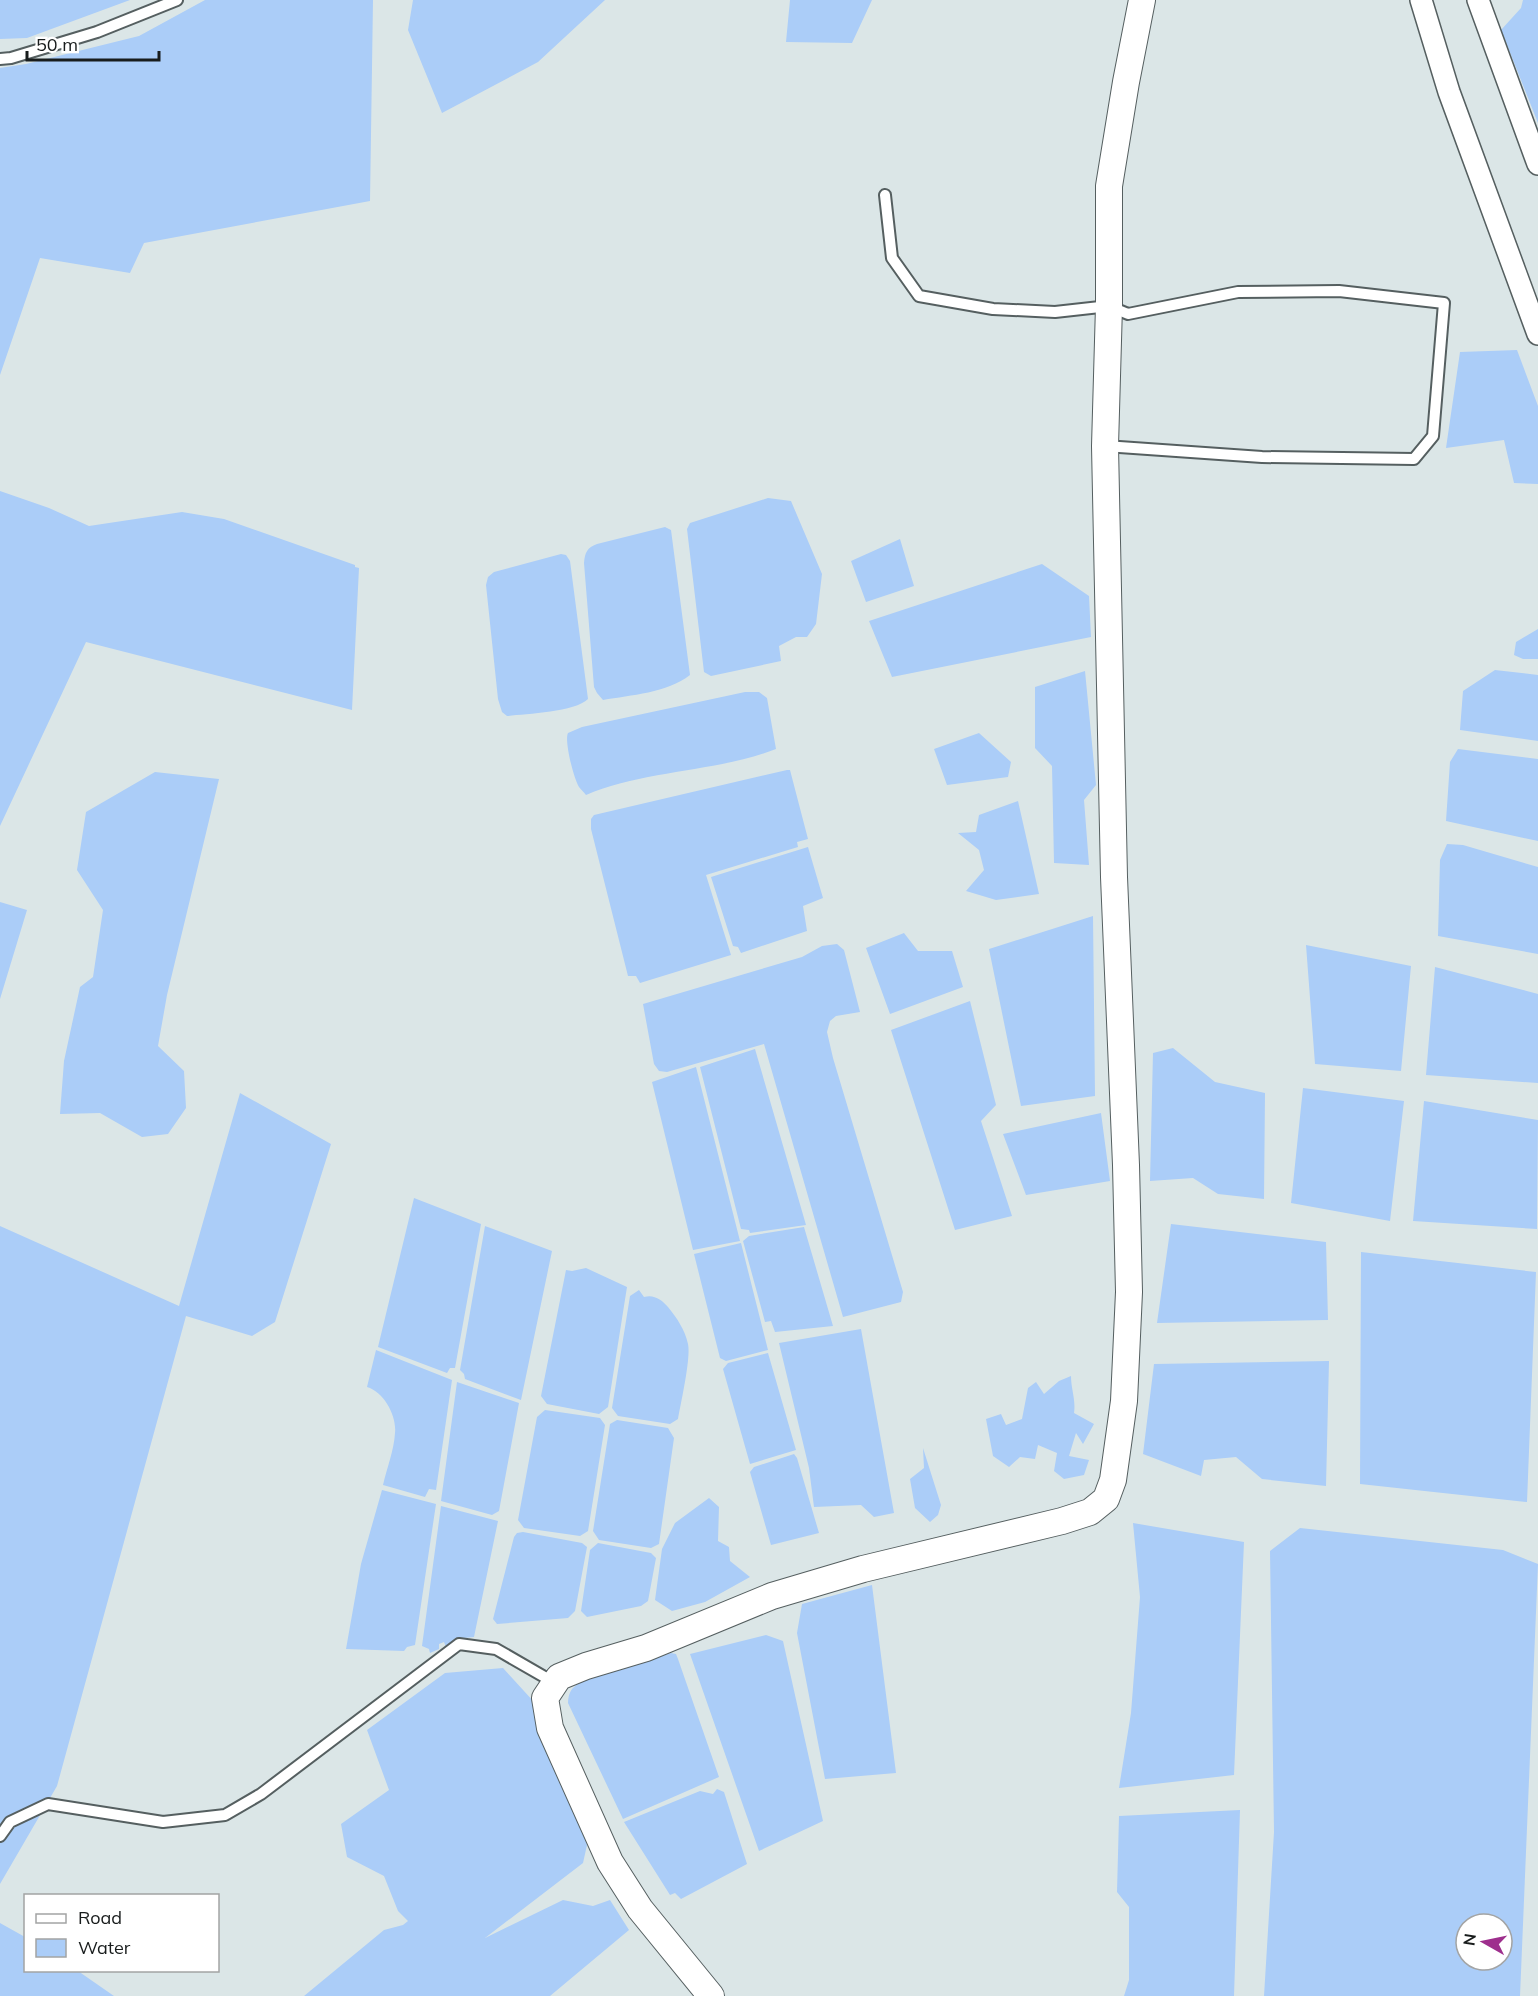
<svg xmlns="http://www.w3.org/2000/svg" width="1538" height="1996" font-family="Mulish,sans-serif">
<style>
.water{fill:#abcdf8;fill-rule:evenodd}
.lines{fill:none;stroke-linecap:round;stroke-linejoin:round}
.service-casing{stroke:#555f60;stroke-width:14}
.minor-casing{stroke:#555f60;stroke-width:24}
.tertiary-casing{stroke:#555f60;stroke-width:28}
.service{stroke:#fff;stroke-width:10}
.minor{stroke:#fff;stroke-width:21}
.tertiary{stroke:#fff;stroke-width:26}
</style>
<rect width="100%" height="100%" fill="#dbe6e7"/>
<path class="water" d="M0 0H130L27 38 0 39Z
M205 0H373L370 201 144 243 130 273 40 258 0 375V68L26 64 139 36Z
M413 0H605L538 62 442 113 408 30Z
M790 0H872L852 43 786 42Z
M1523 0H1538V123L1501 30 1521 8Z
M1517 350 1538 406V484L1514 483 1504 440 1446 448 1460 352Z
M0 491 49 508 89 526 182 512 224 519 355 565V567L359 568 352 710 86 642 0 826Z
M768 498 791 501 822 574 816 624 807 637H796L779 646 781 661 711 676 704 672 687 529 690 523Z
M665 527 671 530 690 675C667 693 631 695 603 700L597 693 594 687 584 563C585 552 587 548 597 544Z
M900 539 914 586 866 602 851 561Z
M561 554 566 555 570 561 588 699C575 712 525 714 507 716L502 712 498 699 486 585 488 577 494 572Z
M1042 564 1089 596 1091 637 892 677 869 621Z
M1538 629V659H1523L1514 655 1516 642Z
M1495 670 1538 675V741L1460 730 1463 691Z
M1085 671 1096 785 1084 800 1089 865 1054 863 1052 766 1035 748V687Z
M745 692H759L767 698 776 749C717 772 645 770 586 795 584 792 581 790 579 787 574 779 564 741 568 733L582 727Z
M979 733 1011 762 1008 777 947 785 934 749Z
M1458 749 1538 759V841L1446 821 1450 762Z
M787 770H790L808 839 797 842 798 847 706 875 731 955 640 983 636 976H628L591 829V819L594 815Z
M155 772 219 779 167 995 158 1046 184 1071 186 1108 168 1134 142 1137 100 1113 60 1114 64 1061 80 987 93 977 103 910 77 870 86 812Z
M1018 801 1039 894 996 900 966 891 984 870 979 850 958 833 976 832 979 815Z
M1447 844 1463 845 1538 867V954L1438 936 1440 860Z
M808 847 823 898 803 906 807 931 741 953 738 947 733 946 711 877Z
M0 902 27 910 0 999Z
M1093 916 1095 1096 1021 1106 989 949Z
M904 933 918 951H952L963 987 890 1014 866 948Z
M837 944 844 950 860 1012 836 1016 830 1021 827 1032 833 1058 903 1292 901 1302 843 1317 764 1044 667 1072 659 1071 654 1064 643 1004 802 957 822 946Z
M1306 945 1411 966 1401 1071 1315 1064Z
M1435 967 1538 994V1083L1426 1075Z
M970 1001 996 1105 981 1121 1012 1216 955 1230 891 1030Z
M1173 1048 1215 1082 1265 1093 1264 1199 1218 1194 1193 1178 1150 1181 1153 1053Z
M755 1049 806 1225 750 1233 749 1230 741 1229 700 1067Z
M696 1067 740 1241 693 1250 652 1082Z
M1303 1088 1404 1101 1390 1221 1291 1203Z
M240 1093 331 1144 275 1322 252 1336 186 1316 57 1786 0 1884V1226L179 1306Z
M1424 1101 1538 1120 1537 1229 1413 1221Z
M1101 1113 1110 1181 1026 1195 1003 1134Z
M414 1198 481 1224 455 1368H450L447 1373 378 1347Z
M1171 1224 1326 1242 1328 1320 1157 1323Z
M485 1226 552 1251 521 1400 465 1379 464 1374 460 1370Z
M804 1227 833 1326 775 1332 771 1321 765 1322 743 1241 749 1236Z
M741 1243 768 1350 726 1361 720 1358 694 1254Z
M1361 1252 1536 1272 1527 1502 1360 1484Z
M586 1268 627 1287 608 1407 599 1414 547 1404 541 1396 566 1270 572 1271Z
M639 1290 644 1297C654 1294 662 1300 668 1307 677 1318 685 1330 688 1344 691 1358 681 1402 678 1419L670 1424 618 1416 612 1408 630 1296Z
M861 1329 894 1513 874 1517 861 1505 814 1507 809 1468 779 1343Z
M376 1350 452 1380 436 1490 429 1489 425 1497 383 1485C387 1468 394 1450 395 1433 397 1416 384 1392 367 1387Z
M768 1353 796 1450 750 1464 723 1369 728 1363Z
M1329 1361 1326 1486 1262 1479 1236 1457 1204 1460 1201 1476 1143 1454 1154 1364Z
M1071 1376C1071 1389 1076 1400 1074 1413L1094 1424 1083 1444 1076 1433 1069 1456 1089 1460 1084 1475 1064 1479 1054 1471 1057 1453 1038 1445 1035 1459 1020 1457 1009 1467 993 1456 986 1419 1001 1414 1006 1425 1022 1419 1028 1388 1036 1382 1044 1394 1059 1381Z
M457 1382 519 1403 499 1511 492 1515 441 1501Z
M545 1410 600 1418 605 1425 588 1531 580 1536 524 1528 518 1520 537 1417Z
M617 1420 668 1428 674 1438 659 1544 651 1548 599 1540 593 1531 610 1424Z
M923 1448 941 1505 938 1515 930 1522 915 1508 910 1479 924 1468Z
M794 1454 797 1458 819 1533 771 1545 750 1472 754 1467Z
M382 1490 436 1504 415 1645 407 1647 404 1651 346 1649 361 1564Z
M709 1498 719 1507 718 1541 729 1547 730 1561 750 1577 705 1602 672 1611 655 1600 662 1549 675 1523Z
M441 1506 498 1521 474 1637 464 1638 446 1647 444 1642 439 1644V1649L430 1653 429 1649 422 1646Z
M1133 1523 1244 1542 1234 1775 1119 1788 1131 1713 1140 1597Z
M1300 1528 1503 1550 1538 1564 1520 1996H1264L1274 1832 1270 1551ZM1466 1924H1502V1960H1466Z
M523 1532 582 1543 587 1547 575 1611 568 1618 497 1624 493 1619 514 1537 517 1533Z
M598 1543 651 1553 656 1558 648 1601 641 1606 587 1617 581 1611 590 1550Z
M872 1585 896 1773 825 1779 797 1633 802 1604Z
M766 1635 783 1641 823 1821 759 1851 690 1654Z
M671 1653 676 1654 678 1659 719 1777 623 1819 568 1703C568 1698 569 1693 572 1689 588 1671 647 1662 671 1653Z
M503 1668 545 1714 587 1845 583 1863 485 1938 563 1900 593 1906 610 1900 629 1930 550 1996H304L384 1930 403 1925 408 1921 398 1911 384 1876 347 1857 341 1824 389 1790 367 1730 445 1673Z
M717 1789 724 1792 747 1864 681 1899 675 1893 670 1895 624 1822 700 1791 713 1794Z
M1240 1810 1234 1996H1124L1129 1980V1907L1117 1892 1119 1816Z
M0 1923 25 1937 26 1970 78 1971 114 1996H0Z"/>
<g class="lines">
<g class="service-casing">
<path id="service" d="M0 59 11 58 97 32 177 0
M885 195 892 258 919 296 993 309 1055 312 1109 306 1128 314 1238 292 1339 291 1444 303 1433 436 1414 459 1262 457 1105 446
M0 1836 10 1822 48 1804 163 1822 225 1815 261 1794 459 1644 496 1649 555 1683"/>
</g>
<g class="minor-casing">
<path id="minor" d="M1421 0 1449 92 1538 334
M1478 0 1538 164"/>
</g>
<g class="tertiary-casing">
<path id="tertiary" d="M711 1996 640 1909 610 1862 550 1728 545 1698 559 1677 586 1666 646 1648 772 1596 863 1569 1062 1521 1090 1512 1106 1499 1113 1480 1124 1401 1129 1292 1126 1165 1114 877 1105 446 1109 306V186L1126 82 1142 0"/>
</g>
<use href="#service" class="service"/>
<use href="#minor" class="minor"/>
<use href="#tertiary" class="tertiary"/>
</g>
<rect x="24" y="1894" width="195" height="78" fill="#ffffff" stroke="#a3a4a4" stroke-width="1.5"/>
<rect x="36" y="1914" width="30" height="9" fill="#ffffff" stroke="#a3a4a4" stroke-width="1.5"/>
<text x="78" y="1924" font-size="18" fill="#181c1c">Road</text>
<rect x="36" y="1939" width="30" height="18" fill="#abcdf8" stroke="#a3a4a4" stroke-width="1.5"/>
<text x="78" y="1954" font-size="18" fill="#181c1c">Water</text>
<g transform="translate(1484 1942) rotate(279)"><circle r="28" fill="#ffffff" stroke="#a3a4a4" stroke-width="1.5"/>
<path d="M0-4.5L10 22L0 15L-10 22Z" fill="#9e2f8d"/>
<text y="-9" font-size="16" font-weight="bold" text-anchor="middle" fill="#181c1c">N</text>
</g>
<path d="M27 51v9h132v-9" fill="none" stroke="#181c1c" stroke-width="3"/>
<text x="36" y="51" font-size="18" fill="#181c1c" stroke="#ffffff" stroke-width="4.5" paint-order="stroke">50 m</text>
</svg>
